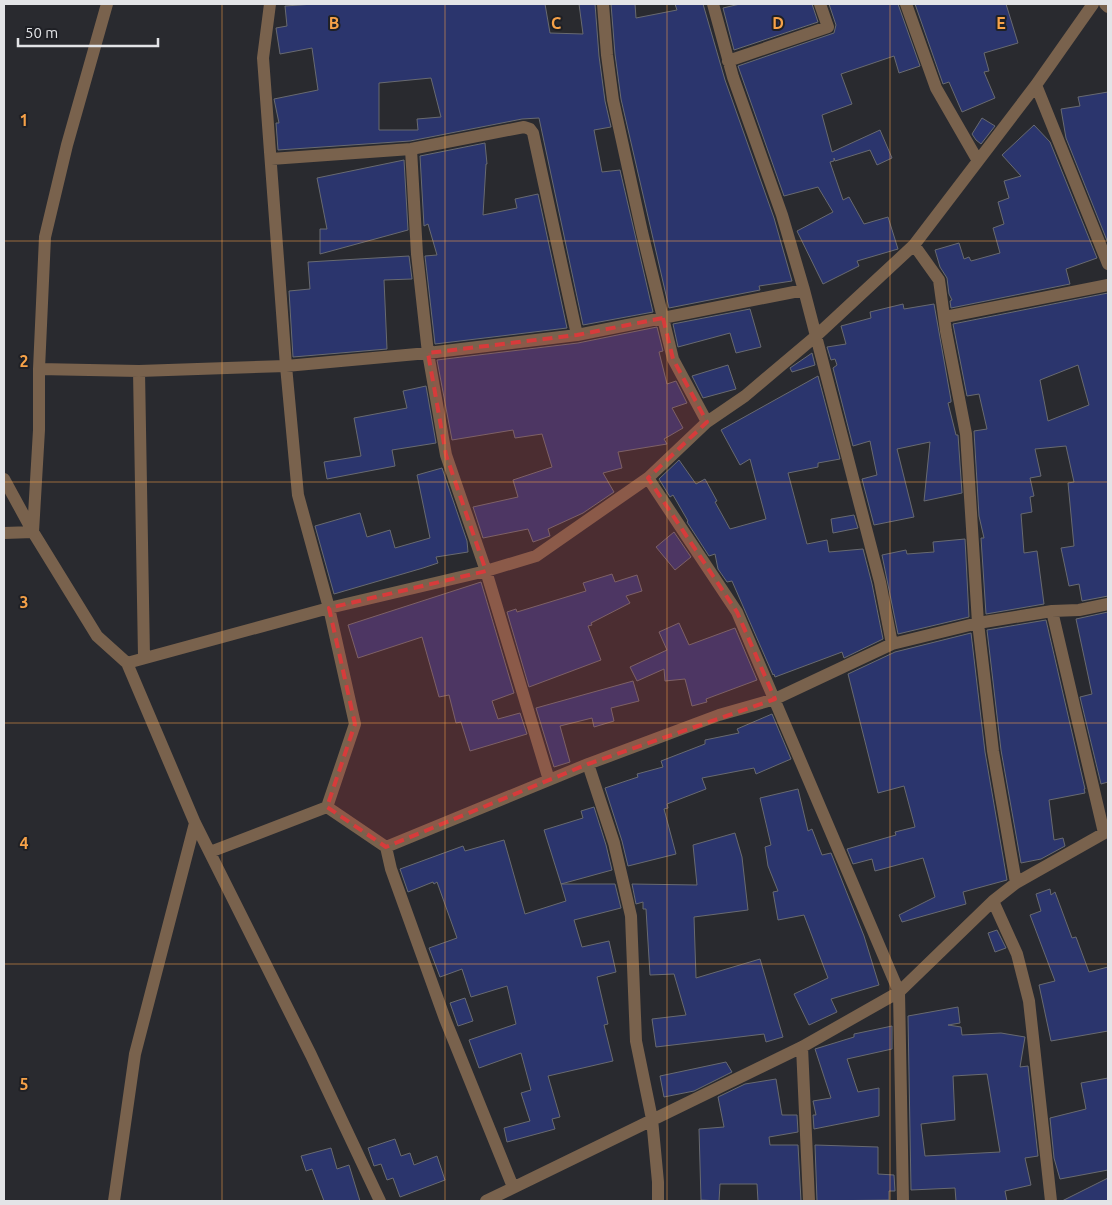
<svg xmlns="http://www.w3.org/2000/svg" width="1112" height="1205" font-family="Ubuntu,sans-serif">
<style>
.building{fill:#2b356d;stroke:#686a70;fill-rule:evenodd}
.lines{fill:none;stroke-linecap:round;stroke-linejoin:round}
.minor{stroke:#79624d;stroke-width:12}
.marked{fill:#d73b3b;fill-opacity:0.2;stroke:#d73b3b;stroke-width:4;stroke-dasharray:10 6;stroke-linejoin:round}
.grid{fill:none;stroke:#f7a248;stroke-width:1;stroke-opacity:0.55}
.grid-label{font-size:16px;text-anchor:middle;font-weight:bold;fill:#f7a248;stroke:#1f2025;stroke-width:4;stroke-linejoin:round;paint-order:stroke}
</style>
<rect width="100%" height="100%" fill="#292a2f"/>
<path class="building" d="M314 4H545L550 33 583 34 579 4H595L599 56 605 101 611 127 594 130 602 172 620 170 653 312 583 325 539 118 522 119 410 141 278 150 276 123H279L274 99 318 90 312 48 280 54 276 28 287 26 285 6ZM431 78 441 117 417 119 418 130H379V83Z
M611 4H635L636 18 677 10 675 4H703L725 80 774 218 792 281 759 286 760 290 669 308 621 99 615 54Z
M740 4H812L818 22 734 50 723 8Z
M829 4H898L920 66 899 73 894 56 841 74 852 104 822 115 832 152 880 130 892 158 877 165 870 150 835 161 834 158V161L830 162 843 200 849 197 864 224 888 217 898 249 857 261 859 266 823 284 797 231 833 212 818 187 784 196 738 66 834 33 836 25Z
M915 4H1006L1018 43 984 53 989 71 984 72 995 98 962 112 949 82 943 84Z
M1108 92V243L1066 138 1061 109 1080 106 1078 97Z
M982 118 995 126 981 144 976 140 972 134Z
M1034 125 1050 142 1097 258 1066 269 1070 284 951 308 950 301 952 300 949 294 947 278 940 267 935 250 959 243 964 259 969 257 971 261 1000 253 993 228 1004 224 998 202 1009 198 1004 181 1021 176 1002 155Z
M485 143 487 164H486L483 215 517 208 515 199 538 194 567 328 435 344 425 256 437 255 428 224 424 226 420 156Z
M404 160 408 230 320 254V229H327L317 178Z
M409 256 412 279 384 280 387 349 293 357 289 291 310 289 308 262Z
M1108 293V596L1082 601 1079 584 1069 586 1061 548 1074 546 1068 483 1074 482 1066 446 1035 449 1041 476 1030 478 1034 496 1030 497 1032 512 1021 514 1024 553 1037 551 1044 604 986 614 981 538H984L979 516 974 431 987 429 979 394 967 396 953 324ZM1078 365 1089 405 1048 421 1040 380Z
M903 304 904 309 934 304 951 400V402L948 403 956 435H958L962 493 924 501 930 442 897 449 914 517 874 525 862 479 877 475 870 441 853 446 833 368 837 365 835 359 831 360 827 347 846 344 841 326 871 318 870 312Z
M750 309 761 347 736 353 730 333 678 347 673 324Z
M657 327 663 351 659 352 667 384 676 381 687 403 672 408 683 428 664 439 667 444 618 452 622 468 603 473 614 492 583 513 548 529 550 536 533 542 528 529 483 538 473 507 518 497 513 480 552 467 542 434 515 438 513 430 452 440 437 360 578 343Z
M812 353 815 365 792 372 790 368Z
M728 365 736 389 703 398 692 376Z
M818 376 840 459 818 463V467L788 473 807 544 827 540 829 552 863 549 872 584 883 639 844 658 842 652 775 677 774 674 773 675 732 581 727 582 718 569 715 554 709 556 687 522 688 521 673 495 670 497 659 479 679 460 696 484 705 479 717 501 715 502 730 529 766 519 750 459 740 465 721 430Z
M426 386 436 443 392 450 395 466 327 479 324 462 361 456 354 418 407 408 403 391Z
M442 468 467 541 468 552 436 557 438 563 423 568 334 594 315 526 360 513 367 537 390 530 395 548 430 538 417 475Z
M854 515 858 528 833 533 831 519Z
M674 532 691 557 675 570 656 547Z
M965 539 969 617 898 634 882 555 906 550 907 554 934 552 933 542Z
M612 574 615 582 637 575 642 591 626 596 630 603 591 623 592 625 588 626 601 660 529 687 507 612 516 609 517 612 586 591 583 583Z
M481 582 514 693 492 701 498 719 520 713 527 734 470 751 461 722 456 723 449 695 439 697 422 637 358 658 348 625Z
M1108 612V782L1101 784 1080 697 1092 694 1076 619Z
M1046 620 1085 789H1084L1085 793 1049 800 1054 840 1063 838 1065 846 1041 859 1021 863 1001 750 987 630Z
M679 623 689 645 735 628 757 680 706 699 707 702 692 706 685 679 665 681 664 669 637 681 630 667 667 650 659 632Z
M971 633 985 752 1007 880 963 892 966 904 902 922 899 915 935 897 923 858 875 871 872 859 853 864 847 849 896 835 895 832 915 827 904 786 878 793 848 674 895 652Z
M633 681 639 701 611 708 614 721 594 727 592 718 560 726 570 762 554 767 536 708Z
M772 714 791 759 756 774 754 768 702 778 706 789 667 804 668 808 664 809 676 854 628 866 622 841 605 788 638 777 637 774 663 767 661 761 705 744V740L739 733 737 729Z
M798 789 808 831 812 829 822 855 831 853 864 936 879 985 831 999 837 1012 809 1025 794 994 828 978 804 915 778 920 773 892 778 891 768 866 765 847 771 845 760 798Z
M594 807 606 845 612 870 561 884 544 830 583 818 581 811Z
M735 833 742 857 748 910 694 917 696 978 760 959 783 1037 766 1042 764 1034 656 1047 652 1019 686 1015 674 974 650 975 646 909H643V902L636 904 632 884 697 885 693 845Z
M504 840 525 914 566 901 561 884H615L621 908 574 920 582 947 609 941 616 972 597 977 608 1024 604 1025 613 1061 548 1076 560 1117 552 1119 555 1129 507 1142 504 1128 530 1121 521 1093 531 1090 521 1053 479 1068 469 1040 516 1024 507 986 471 997 462 969 440 977 429 948 457 938 437 882 434 884 433 882 408 892 400 869 463 846 465 851Z
M1050 889 1051 895 1055 892 1072 938 1076 937 1089 972 1108 967V1031L1051 1041 1039 985 1055 981 1030 915 1041 911 1036 894Z
M997 930 1006 948 995 952 988 933Z
M465 998 473 1021 458 1026 450 1003Z
M958 1007 960 1023 948 1025 961 1027 962 1035 1001 1033 1025 1037 1020 1067 1028 1066 1038 1156 1025 1158 1031 1185 1005 1191 1007 1201H956L955 1188 911 1190 908 1016ZM987 1074 1000 1152 925 1156 921 1124 955 1120 953 1076Z
M892 1026V1049L847 1059 858 1092 879 1088V1116L814 1129 813 1115H816L813 1101 831 1098 815 1049 854 1037V1034Z
M726 1062 732 1072 694 1091 664 1097 660 1076Z
M1108 1078V1170L1060 1179 1054 1158 1050 1118 1086 1109 1081 1083Z
M776 1079 782 1115H797L798 1132 769 1137 770 1145H798L801 1201H758L757 1184H720L719 1201 701 1200 699 1129 724 1127 718 1097 745 1084Z
M395 1139 401 1156 410 1153 414 1165 437 1156 445 1180 400 1197 393 1178 387 1180 381 1164 374 1166 368 1148Z
M815 1145 878 1147V1174L894 1175 895 1191H889V1200L817 1201Z
M331 1148 337 1169 349 1165 360 1201H324L312 1169 306 1171 301 1156Z
M1108 1178V1201H1062Z"/>
<g class="lines">
<path class="minor" d="M270 4 263 58 286 366 298 495 329 608 355 724 327 807 386 847 391 869 445 1019 513 1187
M603 4 607 55 613 100 642 232 673 359 707 422
M713 4 733 77 782 215 804 290 880 582 892 644
M906 4 936 88 978 161
M1105 4 1108 7
M728 61 828 27 820 4
M1036 85 1108 264
M411 149 417 254 428 353 446 455 486 571 549 780
M271 159 411 149 524 127 530 129 533 133 577 335
M914 245 939 280 946 331 966 434 978 623 993 751 1016 883
M945 317 1108 285
M39 369 139 371 286 366 428 353 577 335 804 290
M139 371 144 657
M648 478 737 612 899 992 903 1201
M4 479 33 532 97 636 127 663 195 823 311 1055 380 1201
M33 532 39 430V369L45 237 67 145 107 4
M4 533 33 532
M1052 611 1104 833
M127 663 329 608 486 571 536 556 648 478 707 422 745 396 816 336 914 245 1036 85 1093 4
M588 764 614 843 631 916 636 1041 652 1119 658 1182V1201
M386 847 588 764 719 715 775 699 892 644 978 623 1052 611 1079 610 1108 604
M210 852 327 807
M802 1047 809 1201
M114 1201 135 1054 195 823
M486 1201 802 1047 899 992 993 901
M1051 1201 1029 1001 1017 954 993 901 1016 883 1108 831"/>
</g>
<path class="marked" d="M663 318 673 359 707 422 648 478 737 612 775 699 588 764 386 847 327 807 355 724 329 608 486 571 446 455 428 353 577 335Z"/>
<path class="grid" d="M222 4V1201M445 4V1201M667 4V1201M890 4V1201M4 241H1108M4 482H1108M4 723H1108M4 964H1108"/>
<g class="grid-label">
<text x="334" y="29">B</text>
<text x="556" y="29">C</text>
<text x="778" y="29">D</text>
<text x="1001" y="29">E</text>
<text x="24" y="126">1</text>
<text x="24" y="367">2</text>
<text x="24" y="608">3</text>
<text x="24" y="849">4</text>
<text x="24" y="1090">5</text>
</g>
<rect width="1112" height="1205" fill="none" stroke="#e3e4e7" stroke-width="10"/>
<path d="M18 38v8h140v-8" fill="none" stroke="#e3e4e7" stroke-width="2.5"/>
<text x="25" y="38" font-size="15" fill="#e3e4e7" stroke="#1f2025" stroke-width="4" paint-order="stroke">50 m</text>
</svg>
